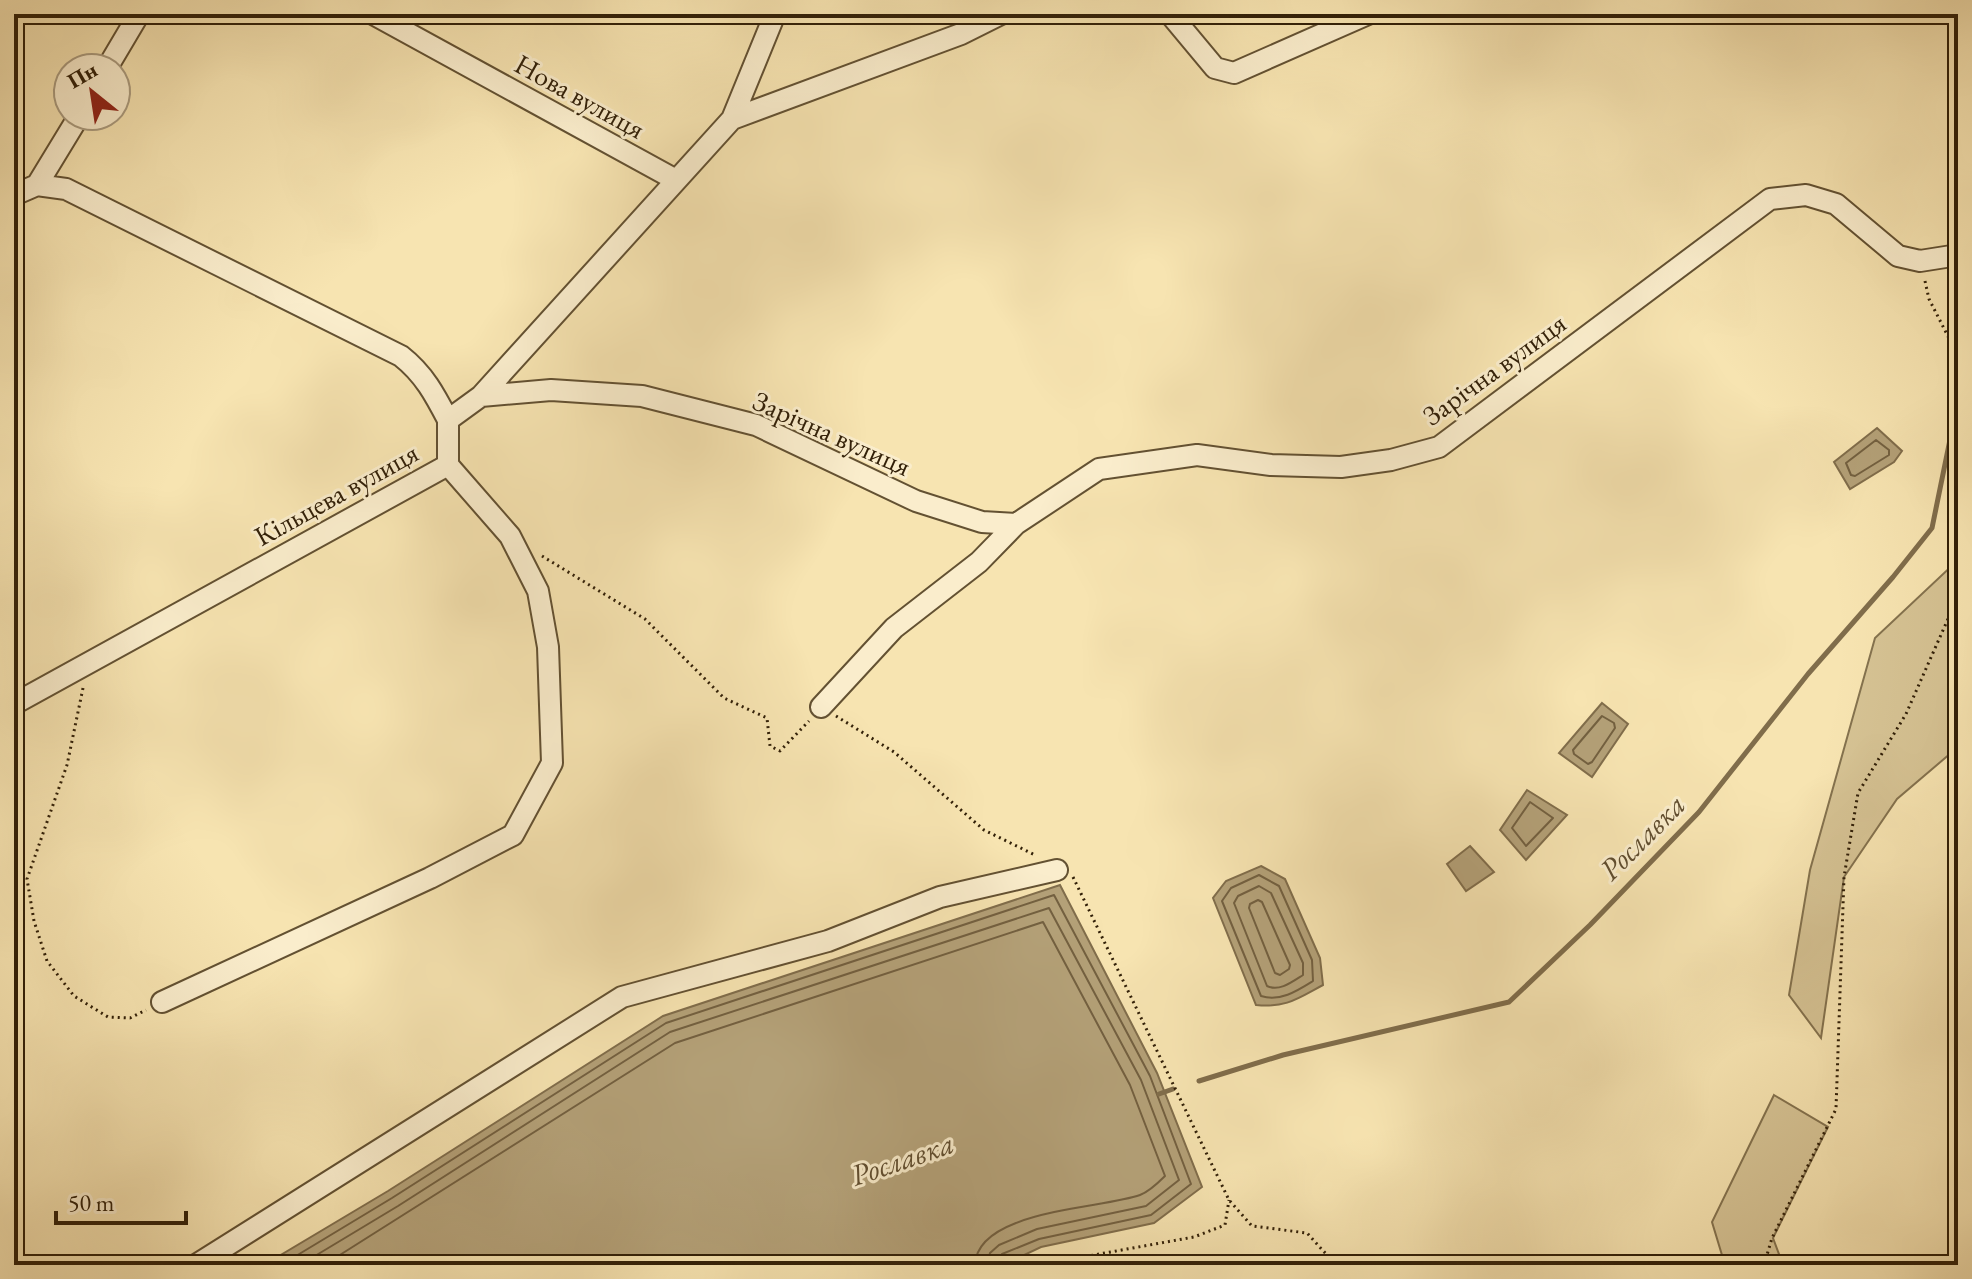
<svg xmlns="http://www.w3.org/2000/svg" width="1972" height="1279" font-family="'EB Garamond',serif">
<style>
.green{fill:#d6c394;stroke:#84724e;stroke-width:2}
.water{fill:#b4a178;stroke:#806d4b;stroke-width:2}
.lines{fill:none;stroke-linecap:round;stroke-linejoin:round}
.shore{stroke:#736040;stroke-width:2}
.stream{stroke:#806d4b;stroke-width:5}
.minor-casing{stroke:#635132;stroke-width:24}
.path{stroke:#322008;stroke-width:3;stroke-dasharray:2 4;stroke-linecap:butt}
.minor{stroke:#faedcc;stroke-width:20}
.labels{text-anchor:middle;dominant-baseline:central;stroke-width:6;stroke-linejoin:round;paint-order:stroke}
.street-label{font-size:28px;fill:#322008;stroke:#faedcc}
.water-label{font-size:30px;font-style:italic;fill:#604d2f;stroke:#faedcc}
</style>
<rect width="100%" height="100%" fill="#f7e4b1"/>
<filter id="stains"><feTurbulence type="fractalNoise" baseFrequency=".0025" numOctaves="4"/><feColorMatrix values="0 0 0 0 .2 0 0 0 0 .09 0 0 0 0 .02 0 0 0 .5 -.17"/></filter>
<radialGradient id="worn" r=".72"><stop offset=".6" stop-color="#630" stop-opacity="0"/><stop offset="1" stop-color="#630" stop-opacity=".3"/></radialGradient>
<path class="green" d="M1958 560V747L1897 799 1844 877 1821 1038 1789 995 1810 870 1875 638Z
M1774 1095 1828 1127 1773 1238 1783 1265H1725L1712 1222Z"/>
<path class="water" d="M1877 428 1902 451 1894 462 1850 489 1834 462Z
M1602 703 1628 724 1592 777 1559 753Z
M1527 790 1567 815 1526 860 1500 830Z
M1470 846 1494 872 1466 891 1447 864Z
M1261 866 1285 879 1320 958 1323 985C1297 999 1286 1008 1256 1005L1213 898 1226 881Z
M1060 885 1157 1073 1202 1187 1154 1223 1041 1247 1003 1265H264L388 1191 663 1016Z"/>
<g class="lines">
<path class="shore" d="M1876 440 1889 450V455L1855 476 1851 475 1846 463Z
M1602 716 1614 723 1615 728 1592 762 1588 764 1574 754 1573 750Z
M1530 802 1553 818 1526 846 1512 828Z
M1259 875 1279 886 1312 960 1313 981C1297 991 1280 1002 1261 996L1222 901 1231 888Z
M1259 886 1271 893 1303 963V975C1292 982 1279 992 1267 986L1234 903 1238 896Z
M1258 900 1262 902 1290 965 1289 969 1280 975 1275 973 1249 908 1250 904Z
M281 1265 392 1198 666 1023 1054 895 1150 1076 1191 1184 1151 1215 1039 1239 1002 1254 997 1265
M300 1265 398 1206 670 1032 1049 908 1141 1080 1179 1180 1146 1206 1037 1229 999 1245 990 1253 987 1265
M324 1265 675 1043 1043 922 1130 1085 1165 1176C1158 1183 1148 1192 1140 1195 1100 1209 977 1210 975 1265"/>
<path class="stream" d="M1199 1081 1283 1055 1509 1002 1590 925 1699 812 1808 674 1893 577 1932 528 1952 430 1958 428
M1159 1094 1173 1089"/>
<g class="minor-casing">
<path id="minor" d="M373 14 676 180
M1170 14 1215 68 1234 73 1368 14
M107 68 139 14
M732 119 961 34 1001 14
M37 185 79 116
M14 195 37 185 66 189 401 356C424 374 435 395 448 420
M481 396 551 390 642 396 756 425 916 501 982 522 1016 524
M448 465V420L481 396 732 119 775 14
M14 704 448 465
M821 707 894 628 979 562 1016 524 1099 469 1197 455 1271 465 1341 467 1391 460 1439 447 1770 199 1806 195 1836 204 1898 256 1920 261 1958 255
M162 1002 430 878 513 835 552 763 548 647 538 591 510 536 448 465
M196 1265 622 997 828 941 940 897 1057 870"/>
</g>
<path class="path" d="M1925 281 1929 299 1957 354
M542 556 645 619 724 698 767 718 770 746 780 751 809 721
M83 688 67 765 27 879 34 921 47 961 74 996 108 1017 130 1018 146 1010
M836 716 894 752 984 830 1035 855
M1073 877 1229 1200 1252 1226 1307 1233 1336 1265
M1038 1265 1194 1237 1225 1225 1229 1200
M1764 1265 1772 1238 1836 1109 1844 877 1858 793 1906 714 1955 603 1958 584"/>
<use href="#minor" class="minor"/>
</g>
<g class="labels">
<g class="street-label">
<text transform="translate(580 96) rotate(29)">Нова вулиця</text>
<text transform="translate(1494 369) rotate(-36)">Зарічна вулиця</text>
<text transform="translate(832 433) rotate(24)">Зарічна вулиця</text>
<text transform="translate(336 494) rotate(-29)">Кільцева вулиця</text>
</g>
<g class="water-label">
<text transform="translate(1642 837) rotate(-45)">Рославка</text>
<text transform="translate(902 1159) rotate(-19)">Рославка</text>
</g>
</g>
<rect width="1972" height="1279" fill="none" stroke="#f7e4b1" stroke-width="48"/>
<rect x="16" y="16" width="1940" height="1247" fill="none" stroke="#322008" stroke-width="4"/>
<rect x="24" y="24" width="1924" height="1231" fill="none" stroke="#322008" stroke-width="2"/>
<g transform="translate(92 92) rotate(330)"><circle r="38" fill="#faedcc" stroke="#aa9b7e" stroke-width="2"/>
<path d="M0-6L14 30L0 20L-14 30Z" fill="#8f2418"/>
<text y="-12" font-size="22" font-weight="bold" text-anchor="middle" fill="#322008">Пн</text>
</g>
<path d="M56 1211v12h130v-12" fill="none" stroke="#322008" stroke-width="4"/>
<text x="68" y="1211" font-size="24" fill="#322008" stroke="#faedcc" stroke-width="6" paint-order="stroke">50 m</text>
<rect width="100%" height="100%" filter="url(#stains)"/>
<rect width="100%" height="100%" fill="url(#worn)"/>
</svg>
